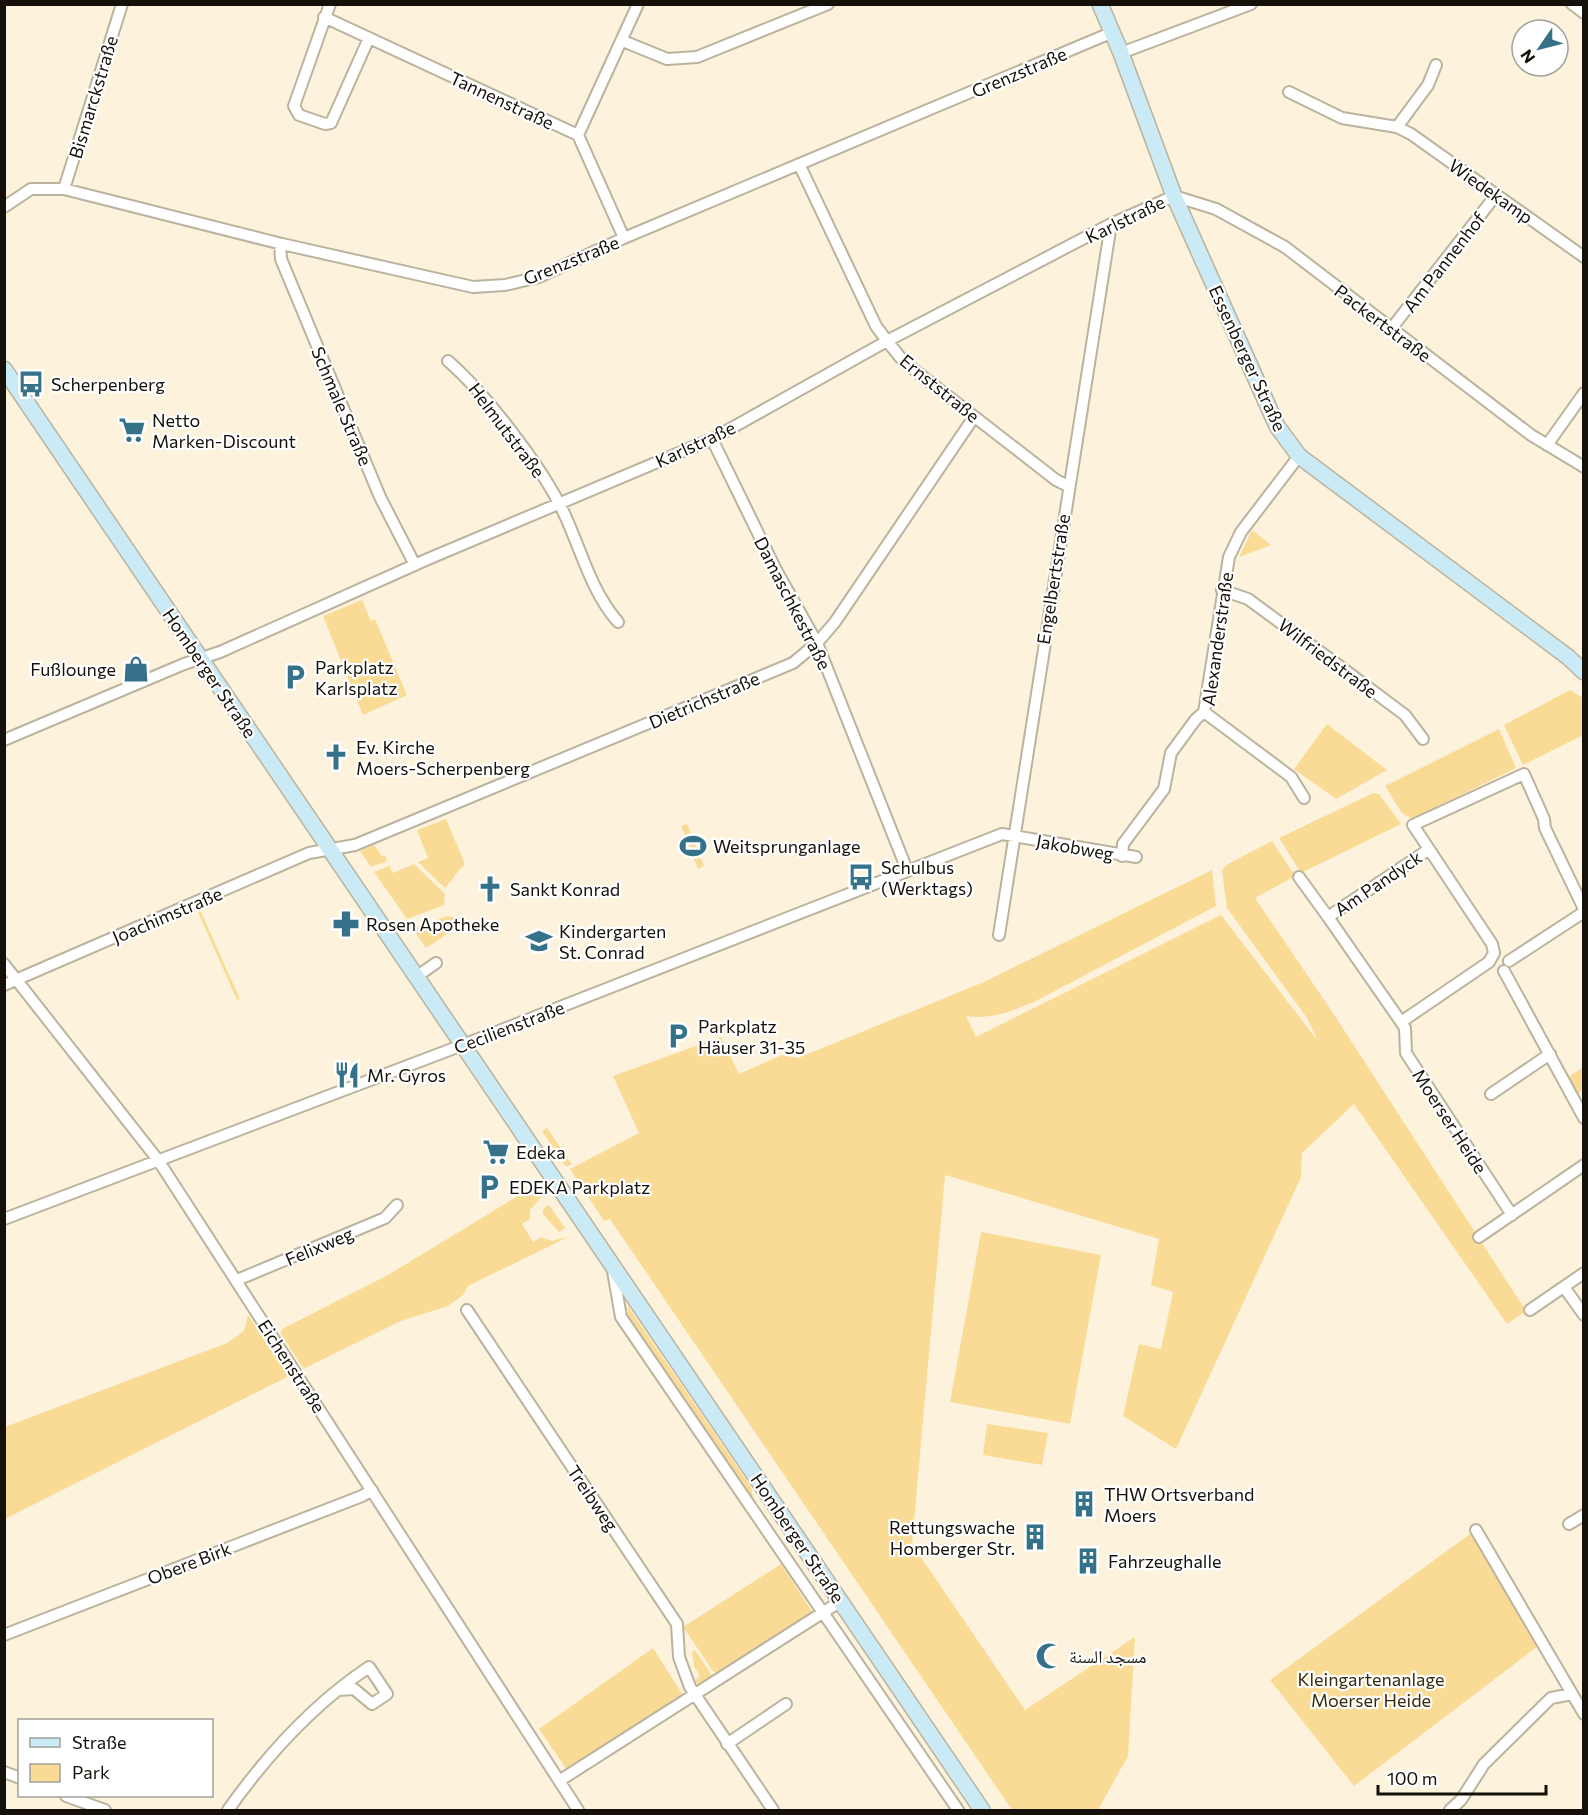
<svg xmlns="http://www.w3.org/2000/svg" width="1588" height="1815" font-family="Commissioner,'Noto Naskh Arabic',sans-serif">
<style>
.green{fill:#f9db96}
.lines{fill:none;stroke-linecap:round;stroke-linejoin:round}
.street-casing{stroke:#bcb39e;stroke-width:14}
.secondary-casing{stroke:#bcb39e;stroke-width:18}
.street{stroke:#fff;stroke-width:10}
.secondary{stroke:#caeaf6;stroke-width:15}
.labels{text-anchor:middle;dominant-baseline:central;stroke-width:4.5;stroke-linejoin:round;paint-order:stroke}
.street-label{font-size:18px;fill:#15110a;stroke:#fff}
.poi-label{font-size:18px;fill:#15110a;stroke:#fff;text-anchor:start}
.park-label{font-size:18px;fill:#382b09;stroke:#fff}
</style>
<rect width="100%" height="100%" fill="#fdf3dc"/>
<path class="green" d="M1252 530 1271 545 1239 557Z
M362 600 371 621 375 619 407 695 363 715 323 616Z
M1570 690 1583 698V735L1523 765 1504 725Z
M1327 724 1387 770 1336 799 1294 769Z
M1499 729 1516 768 1412 819 1402 813 1385 786Z
M1373 793 1379 794 1401 824 1301 873 1279 838Z
M446 819 465 864C456 872 453 880 445 888L418 862 428 858 417 830Z
M687 824 704 866 698 869 681 826Z
M1272 841 1295 876 1255 898 1333 1013 1526 1311 1507 1324 1354 1104 1302 1153 1301 1177 1176 1449 1123 1416 1139 1344 1161 1349 1173 1292 1151 1285 1159 1239 945 1175 912 1544 1025 1710 1135 1637 1128 1756 1098 1810H1012L610 1219 604 1221 570 1169 639 1133 613 1076 721 1037 739 1074 782 1055 798 1058 984 982 1212 870 1216 906 1034 1002C1011 1011 991 1020 966 1016L976 1037 1221 915 1318 1041 1307 1018 1227 908 1222 871 1226 865Z
M374 845 382 856 385 855 387 861 371 867 360 851Z
M414 864 445 894 444 905 407 919 374 872 389 866 393 873Z
M200 910 240 999 237 1000 198 912Z
M447 916 468 920 426 948 413 929Z
M1583 1067V1089L1578 1094 1569 1077Z
M547 1128 572 1164 566 1167 542 1131Z
M536 1185 543 1195 530 1210V1219L522 1224 533 1242 541 1237 552 1241 570 1236 468 1286 463 1295 448 1306 401 1321 305 1368 301 1365 281 1334 282 1329 388 1275Z
M549 1205 565 1228 559 1232 543 1214V1209Z
M981 1232 1101 1255 1070 1424 950 1402Z
M627 1305 751 1487 754 1501 629 1318Z
M248 1315 289 1376 5 1519V1427L227 1343 244 1331Z
M987 1424 1048 1433 1042 1465 983 1455Z
M1474 1531 1542 1643 1354 1786 1270 1680Z
M781 1564 813 1613 718 1674 713 1671 683 1627Z
M653 1648 682 1694 567 1770 539 1729Z
M695 1650 713 1677 701 1684 692 1682 700 1676 694 1666 692 1652Z"/>
<g class="lines">
<g class="street-casing">
<path id="street" d="M330 4 294 106 299 115 325 124 331 123 369 38
M1572 4 1584 13
M324 17 578 135 624 238
M623 41 667 59 697 57 828 4
M1121 53 1251 4
M1289 92 1342 118 1397 127 1411 134 1584 257
M1397 127 1428 85 1436 65
M578 135 638 4
M799 164 876 326 887 341 904 362 1056 480 1068 486
M64 189 122 4
M4 207 31 189H64L282 244 473 287 505 285 539 277 624 238 1113 32
M280 244 281 259 380 497 415 565
M1391 329 1496 195
M448 361C485 393 537 461 560 505 580 544 589 589 618 622
M712 439 776 570 817 643 907 870
M1547 445 1584 393
M1299 456 1241 532 1229 557 1204 712 1291 777 1304 798
M1222 590 1248 599 1338 665 1405 715 1423 739
M4 740 184 664 220 652 428 559 712 439 887 341 1111 224 1174 196 1216 209 1285 247 1531 435 1584 467
M1428 850 1328 917 1401 1022 1489 962 1494 953 1492 944 1413 825 1524 774 1544 819 1545 828 1584 909
M1122 856 1123 844 1164 789 1171 753 1196 719 1204 712
M1299 877 1328 917
M999 935 1111 224
M1509 961 1584 912
M4 964 158 1160 578 1810
M1504 971 1584 1118
M416 977 436 963
M4 985 309 853 355 845 793 663 817 643 835 622 974 417
M1401 1022 1405 1028 1406 1053 1512 1215
M1491 1094 1550 1054
M4 1219 481 1038 1002 834 1136 857
M1479 1237 1584 1165
M613 1271 621 1317 958 1810
M237 1280 385 1218 397 1205
M1564 1287 1584 1315
M467 1310 677 1624 679 1657 690 1687 773 1810
M1530 1310 1584 1273
M1569 1524 1584 1515
M1476 1530 1584 1714
M4 1635 362 1496 372 1490
M727 1744 786 1704
M4 1772 20 1778
M559 1781 841 1601
M66 1796 105 1810
M228 1810C267 1755 312 1705 369 1667L387 1694 372 1704 354 1689 338 1690
M1450 1810 1461 1800 1484 1764 1551 1698 1572 1694"/>
</g>
<g class="secondary-casing">
<path id="secondary" d="M1100 4 1121 53 1174 196 1277 426 1299 456 1568 657 1584 672
M4 369 982 1810"/>
</g>
<use href="#street" class="street"/>
<use href="#secondary" class="secondary"/>
</g>
<defs>
<g id="bus-bare" transform="scale(2.07)"><path d="M-5-6H5V4H4V6H2V4H-2V6H-4V4H-5ZM-3.5-4V0h7V-4ZM-3.5 1.2v1.5H-2V1.2ZM2 1.2v1.5H3.5V1.2Z" fill="#357189" stroke="#fff" stroke-width="2.5" paint-order="stroke"/></g>
<g id="supermarket-bare" transform="scale(2.07)"><path d="M-6-5.5h2.5l.6 2H6L4.5 2H-2.5L-4.4-4H-6ZM-1.5 3.2a1.3 1.3 0 1 0 .1 0ZM3 3.2a1.3 1.3 0 1 0 .1 0Z" fill="#357189" stroke="#fff" stroke-width="2.5" paint-order="stroke"/></g>
<g id="shop-bare" transform="scale(2.07)"><path d="M-5-2.5h2.3a2.7 3.5 0 0 1 5.4 0H5L5.5 6h-11ZM-1.5-2.5h3a1.5 2.3 0 0 0-3 0Z" fill="#357189" stroke="#fff" stroke-width="2.5" paint-order="stroke"/></g>
<g id="parking-bare" transform="scale(2.07)"><path d="M-3.5-5.5H1a3.5 3.5 0 0 1 0 7H-1V5.5H-3.5ZM-1-3.4V-.6H.8a1.4 1.4 0 0 0 0-2.8Z" fill="#357189" stroke="#fff" stroke-width="2.5" paint-order="stroke"/></g>
<g id="church-bare" transform="scale(2.07)"><path d="M-1.2-6h2.4v3.5h3.3v2.4h-3.3V6h-2.4V-.1h-3.3v-2.4h3.3Z" fill="#357189" stroke="#fff" stroke-width="2.5" paint-order="stroke"/></g>
<g id="stadium-bare" transform="scale(2.07)"><path d="M0-5a6.5 5 0 1 0 0 10a6.5 5 0 1 0 0-10ZM-3.5-1.8h7v3.6h-7Z" fill="#357189" stroke="#fff" stroke-width="2.5" paint-order="stroke"/></g>
<g id="pharmacy-bare" transform="scale(2.07)"><path d="M-2-6h4v4h4v4h-4v4h-4v-4h-4v-4h4Z" fill="#357189" stroke="#fff" stroke-width="2.5" paint-order="stroke"/></g>
<g id="school-bare" transform="scale(2.07)"><path d="M0-5L7-2L0 1L-7-2ZM-4 1L0 2.5L4 1V4Q0 6-4 4Z" fill="#357189" stroke="#fff" stroke-width="2.5" paint-order="stroke"/></g>
<g id="restaurant-bare" transform="scale(2.07)"><path d="M-5-6h1v4h1v-4h1v4h1v-4h1v5L-1.5 .5V6h-2V.5L-5-1ZM5-6V6H3V1.5H1.5Q1.5-4 5-6Z" fill="#357189" stroke="#fff" stroke-width="2.5" paint-order="stroke"/></g>
<g id="building-bare" transform="scale(2.07)"><path d="M-4-6H4V6H1V3H-1V6H-4ZM-2.5-4.3h1.7v1.8h-1.7ZM.8-4.3h1.7v1.8H.8ZM-2.5-1h1.7V.8h-1.7ZM.8-1h1.7V.8H.8Z" fill="#357189" stroke="#fff" stroke-width="2.5" paint-order="stroke"/></g>
<g id="mosque-bare" transform="scale(2.07)"><path d="M3.5-4.9A6 6 0 1 0 3.5 4.9A5 5 0 1 1 3.5-4.9Z" fill="#357189" stroke="#fff" stroke-width="2.5" paint-order="stroke"/></g>
</defs>
<g fill-rule="evenodd">
<use href="#bus-bare" x="31" y="384"/>
<use href="#supermarket-bare" x="132" y="430"/>
<use href="#shop-bare" x="136" y="669"/>
<use href="#parking-bare" x="295" y="677"/>
<use href="#church-bare" x="336" y="757"/>
<use href="#stadium-bare" x="693" y="846"/>
<use href="#bus-bare" x="861" y="877"/>
<use href="#church-bare" x="490" y="889"/>
<use href="#pharmacy-bare" x="346" y="924"/>
<use href="#school-bare" x="539" y="941"/>
<use href="#parking-bare" x="678" y="1036"/>
<use href="#restaurant-bare" x="347" y="1075"/>
<use href="#supermarket-bare" x="496" y="1152"/>
<use href="#parking-bare" x="489" y="1187"/>
<use href="#building-bare" x="1084" y="1504"/>
<use href="#building-bare" x="1035" y="1537"/>
<use href="#building-bare" x="1088" y="1561"/>
<use href="#mosque-bare" x="1049" y="1656"/>
</g>
<g class="labels">
<g class="street-label">
<text transform="translate(1019 72) rotate(-23)">Grenzstraße</text>
<text transform="translate(93 97) rotate(-73)">Bismarckstraße</text>
<text transform="translate(502 100) rotate(25)">Tannenstraße</text>
<text transform="translate(1491 191) rotate(35)">Wiedekamp</text>
<text transform="translate(1125 219) rotate(-26)">Karlstraße</text>
<text transform="translate(571 260) rotate(-22)">Grenzstraße</text>
<text transform="translate(1444 262) rotate(-52)">Am Pannenhof</text>
<text transform="translate(1383 323) rotate(37)">Packertstraße</text>
<text transform="translate(1248 358) rotate(65)">Essenberger Straße</text>
<text transform="translate(940 388) rotate(39)">Ernststraße</text>
<text transform="translate(342 406) rotate(67)">Schmale Straße</text>
<text transform="translate(507 430) rotate(53)">Helmutstraße</text>
<text transform="translate(695 444) rotate(-25)">Karlstraße</text>
<text transform="translate(1053 579) rotate(-81)">Engelbertstraße</text>
<text transform="translate(793 603) rotate(63)">Damaschkestraße</text>
<text transform="translate(1217 639) rotate(-82)">Alexanderstraße</text>
<text transform="translate(1328 658) rotate(37)">Wilfriedstraße</text>
<text transform="translate(210 673) rotate(56)">Homberger Straße</text>
<text transform="translate(704 700) rotate(-23)">Dietrichstraße</text>
<text transform="translate(1075 847) rotate(10)">Jakobweg</text>
<text transform="translate(1378 883) rotate(-34)">Am Pandyck</text>
<text transform="translate(167 915) rotate(-23)">Joachimstraße</text>
<text transform="translate(509 1027) rotate(-21)">Cecilienstraße</text>
<text transform="translate(1450 1121) rotate(57)">Moerser Heide</text>
<text transform="translate(319 1246) rotate(-23)">Felixweg</text>
<text transform="translate(292 1366) rotate(57)">Eichenstraße</text>
<text transform="translate(593 1498) rotate(56)">Treibweg</text>
<text transform="translate(798 1538) rotate(56)">Homberger Straße</text>
<text transform="translate(189 1563) rotate(-21)">Obere Birk</text>
</g>
<g class="poi-label">
<text x="51" y="384">Scherpenberg</text>
<text x="152" y="420">Netto<tspan x="152" dy="21">Marken-Discount</tspan></text>
<text x="315" y="667">Parkplatz<tspan x="315" dy="21">Karlsplatz</tspan></text>
<text x="116" y="669" text-anchor="end">Fußlounge</text>
<text x="356" y="747">Ev. Kirche<tspan x="356" dy="21">Moers-Scherpenberg</tspan></text>
<text x="713" y="846">Weitsprunganlage</text>
<text x="881" y="867">Schulbus<tspan x="881" dy="21">(Werktags)</tspan></text>
<text x="510" y="889">Sankt Konrad</text>
<text x="366" y="924">Rosen Apotheke</text>
<text x="559" y="931">Kindergarten<tspan x="559" dy="21">St. Conrad</tspan></text>
<text x="698" y="1026">Parkplatz<tspan x="698" dy="21">Häuser 31-35</tspan></text>
<text x="367" y="1075">Mr. Gyros</text>
<text x="516" y="1152">Edeka</text>
<text x="509" y="1187">EDEKA Parkplatz</text>
<text x="1104" y="1494">THW Ortsverband<tspan x="1104" dy="21">Moers</tspan></text>
<text x="1015" y="1527" text-anchor="end">Rettungswache<tspan x="1015" dy="21">Homberger Str.</tspan></text>
<text x="1108" y="1561">Fahrzeughalle</text>
<text x="1069" y="1656">مسجد السنة</text>
</g>
<g class="park-label">
<text x="1371" y="1679">Kleingartenanlage<tspan x="1371" dy="21">Moerser Heide</tspan></text>
</g>
</g>
<rect width="1588" height="1815" fill="none" stroke="#15110a" stroke-width="12"/>
<rect x="18" y="1719" width="195" height="78" fill="#ffffff" stroke="#a1a09d" stroke-width="1.5"/>
<rect x="30" y="1738" width="30" height="9" fill="#caeaf6" stroke="#a1a09d" stroke-width="1.5"/>
<text x="72" y="1749" font-size="18" fill="#15110a">Straße</text>
<rect x="30" y="1764" width="30" height="18" fill="#f9db96" stroke="#a1a09d" stroke-width="1.5"/>
<text x="72" y="1779" font-size="18" fill="#15110a">Park</text>
<g transform="translate(1540 48) rotate(235)"><circle r="28" fill="#ffffff" stroke="#a1a09d" stroke-width="1.5"/>
<path d="M0-4.5L10 22L0 15L-10 22Z" fill="#357189"/>
<text y="-9" font-size="16" font-weight="bold" text-anchor="middle" fill="#15110a">N</text>
</g>
<path d="M1378 1785v9h168v-9" fill="none" stroke="#15110a" stroke-width="3"/>
<text x="1387" y="1785" font-size="18" fill="#15110a" stroke="#ffffff" stroke-width="4.5" paint-order="stroke">100 m</text>
</svg>
